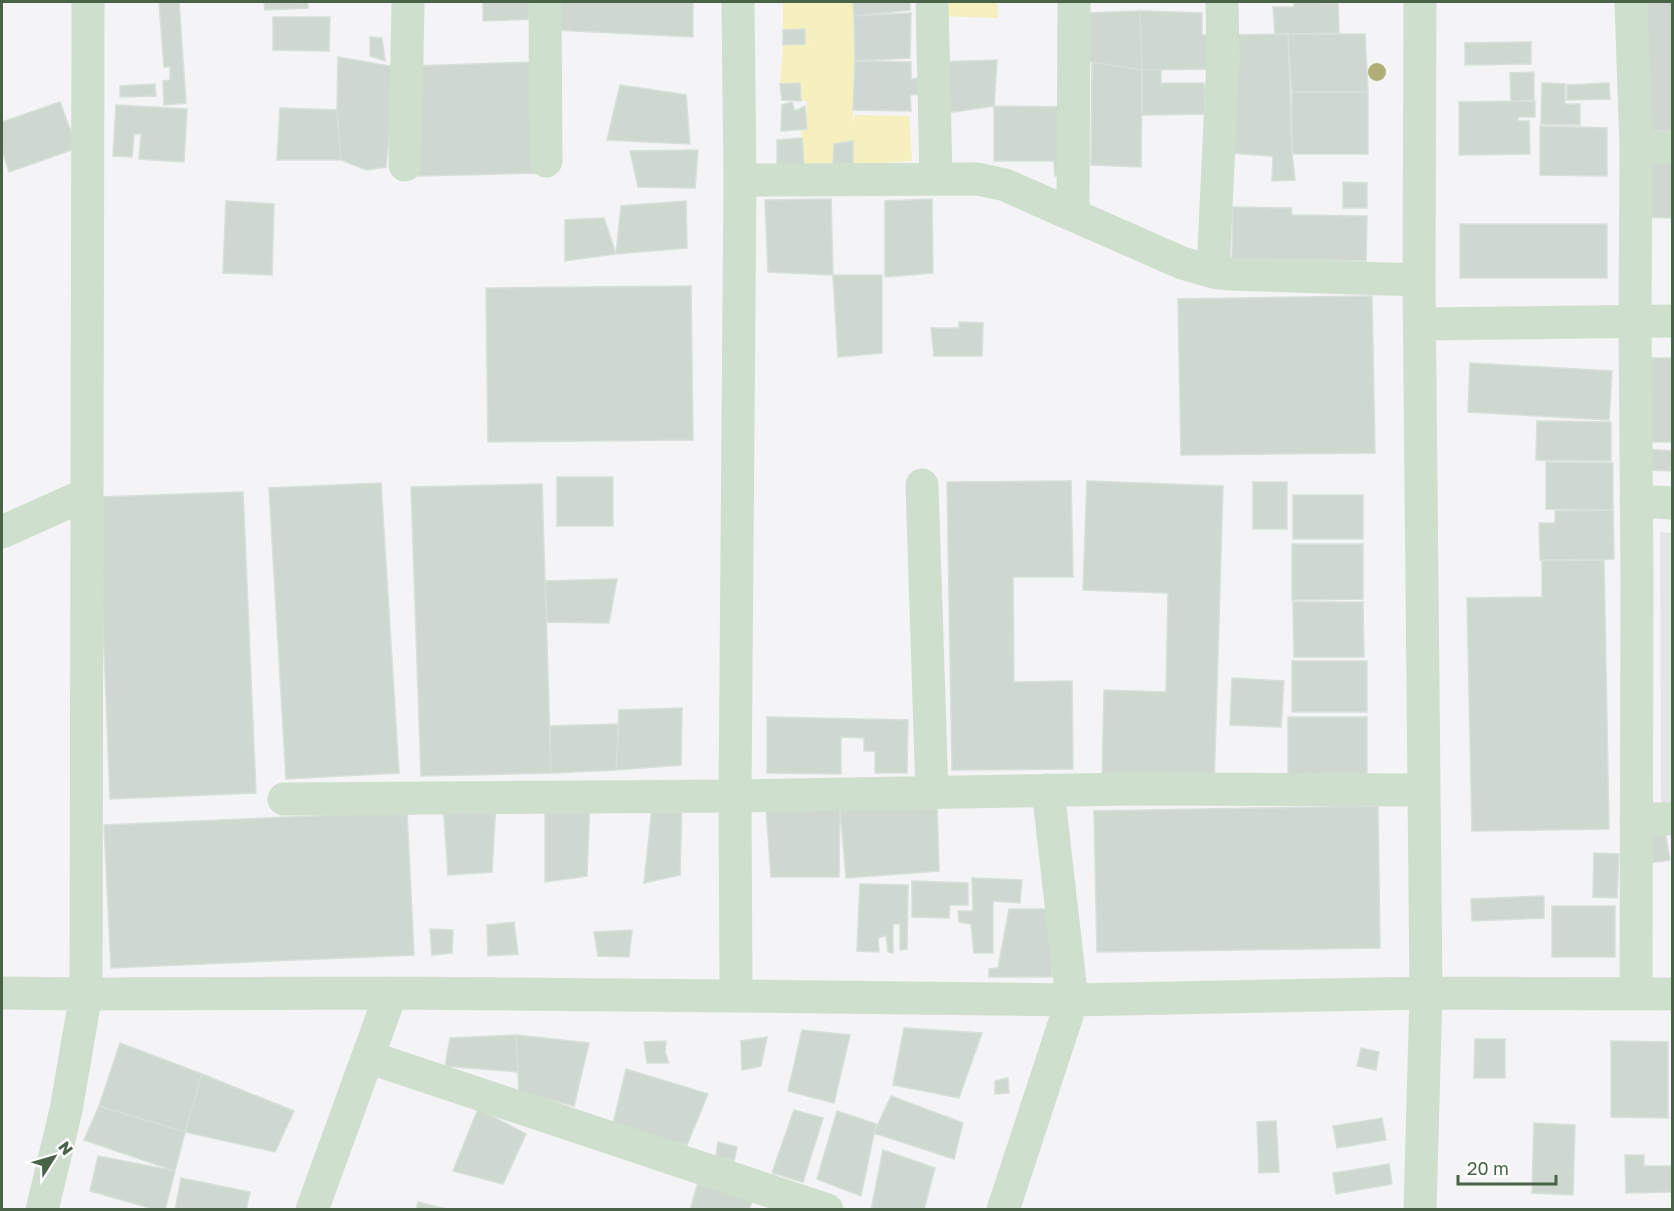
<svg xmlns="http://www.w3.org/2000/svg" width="1674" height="1211" font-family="'Golos Text',sans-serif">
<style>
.education{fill:#e4e5e6}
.green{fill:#f5f0be}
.building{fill:#ced8d0;stroke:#d6dfd8;stroke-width:1.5}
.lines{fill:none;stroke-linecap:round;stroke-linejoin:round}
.minor{stroke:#cee0cd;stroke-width:33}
.tree{fill:#afaf75}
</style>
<rect width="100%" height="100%" fill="#f4f3f5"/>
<path class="education" d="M1660 532 1672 533V811H1661Z"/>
<path class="green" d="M783 2H853L854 44 853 123 855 115 909 116 912 161 853 165V141L834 145 833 164 804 165 801 130 807 129V101H801L800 83 780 84 783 45 816 44H805L804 29 783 30Z
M939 2H997L998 18 939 16Z"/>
<path class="building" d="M159 2H179L186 103 164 105 163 81 170 80V67H164Z
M264 2H308V8L265 10Z
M483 2H536L537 19 483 21Z
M557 2H693V37L556 30Z
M853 2H910V10L854 16Z
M1294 2 1338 3 1339 33 1275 34 1273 7H1294Z
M1642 2H1672V131H1644Z
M1140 11 1202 13V35H1209V69L1142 70Z
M1140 11 1142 70 1087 61 1088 13Z
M911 13 910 58 855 61 854 16Z
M273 17H330L329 51 273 50Z
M805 29V44L783 45V30Z
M1288 34H1365L1368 92H1292Z
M1288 34 1292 154 1295 180 1272 181 1273 156 1230 153V35Z
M370 37 382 38 385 61 370 56Z
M1531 42V64L1465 65V43Z
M338 57 396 67 386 167 367 170 341 160 337 110Z
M997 60 994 106 940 114 938 62Z
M855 61 911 62V79L919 78 920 94 910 95 911 111 853 110Z
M535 62 538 173 417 176 414 66Z
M1092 62 1142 70 1141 167 1091 165Z
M1142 70H1161V83H1204L1205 114 1142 115Z
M1534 72V100L1511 101 1510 73Z
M800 83 801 101 782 100 780 84Z
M1542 83 1565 84V104H1580V125L1541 124Z
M1609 83 1610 99 1567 100V85Z
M155 84 156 96 120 97V86Z
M620 85 686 95 690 144 607 140Z
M1292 92H1368V154H1292Z
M1535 101V117H1518V121H1529L1530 154 1459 155V102Z
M60 102 77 148 9 172 2 150V122Z
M792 102 795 111 805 106 807 129 781 131 782 105Z
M116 105 187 109 184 162 139 159 141 134H134L132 157 113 156Z
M994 106 1065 107 1066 176H1055L1054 161H994Z
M280 108 337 110 341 160H277Z
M1540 126 1607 128V176L1540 175Z
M802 138 804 165 777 164V140Z
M853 141V165L833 164 834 144Z
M698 150 695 188 638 187 630 151Z
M1640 157H1672V218L1640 217Z
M1343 182 1367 183V208H1343Z
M831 199 833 275 768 272 765 200Z
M932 199 933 273 885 277V201Z
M226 201 274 204 272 275 223 273Z
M686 201 687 248 616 254 621 206Z
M1233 207 1291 208 1292 215 1367 216 1366 261 1232 259Z
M604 218 616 254 565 261V220Z
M1460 224H1607V278H1460Z
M833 275H882V353L838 357Z
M691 286 693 440 488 442 486 288Z
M1372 296 1375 453 1181 455 1178 299Z
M959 322 983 323 982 356H934L931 328H959Z
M1636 358H1672V442H1637Z
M1470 363 1612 371 1609 420 1468 412Z
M1537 421 1611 422V461L1536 460Z
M1645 449 1672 451V471L1646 470Z
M1546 462 1613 463V510L1546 509Z
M557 477H613V526H557Z
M1071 481 1073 577H1013L1014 682 1072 681 1073 769 952 770 947 482Z
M1087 481 1223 486 1214 786 1102 782 1104 690 1166 692 1168 593 1083 590Z
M1253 482H1287V529H1253Z
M381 483 399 773 286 779 269 488Z
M542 484 551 773 421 776 411 487Z
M243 492 256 793 110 799 98 497Z
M1293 495H1363V539H1293Z
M1613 510 1614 559 1540 560 1539 523H1555V511Z
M1292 544H1363V599L1292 600Z
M1604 560 1609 829 1472 831 1467 598 1542 597V561Z
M617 579 609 623 547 622 545 581Z
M1293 602H1363L1364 657H1294Z
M1292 661H1367V712H1292Z
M1232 678 1284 681 1281 727 1230 725Z
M682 708 681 765 616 770 619 710Z
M767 717 908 720 907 773H875V751H864V738L841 737V774L767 773Z
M1288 717H1367V774H1288Z
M619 724 616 770 551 773 550 726Z
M653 798 682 800 680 875 644 883Z
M590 800 587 876 545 882V805Z
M443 802H496L492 872 448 875Z
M937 802 939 871 846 878 840 807Z
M1378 806 1380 948 1097 952 1094 811Z
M766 807H840L839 877H771Z
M407 812 414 955 111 968 104 825Z
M1665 831 1670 860 1648 863 1643 834Z
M1594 853 1619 854 1617 898 1593 897Z
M972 878 1022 880 1020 903 993 901V953H974L971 924 959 922 958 911H973Z
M912 881 968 883V905H950L949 918 912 917Z
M860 884 908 885 907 949 900 950V924H893V953L888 952 886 935 878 938 879 952 857 951Z
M1544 896V918L1472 921 1471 899Z
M1552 906H1615V957H1552Z
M1009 909H1049L1052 977H989V969L998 968Z
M514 922 518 954 488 956 487 925Z
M430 929 453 930 452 953 432 955Z
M632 930 629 957 598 956 594 932Z
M904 1028 982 1033 959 1098 893 1085Z
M802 1030 850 1035 834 1103 788 1091Z
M516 1035 589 1043 574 1106 519 1092Z
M516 1035 518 1072 445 1066 450 1038Z
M767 1037 761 1066 742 1070 741 1041Z
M1475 1039H1505V1078H1474Z
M666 1041 665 1052 669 1063H647L644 1042Z
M1611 1041 1668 1042V1118L1611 1117Z
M120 1043 202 1074 185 1132 99 1106Z
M1361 1048 1379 1052 1376 1070 1357 1066Z
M626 1069 708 1094 687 1145 612 1128Z
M202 1074 294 1111 275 1152 185 1132Z
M1008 1078 1009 1093 995 1094V1081Z
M891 1096 963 1123 954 1159 874 1133Z
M99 1106 185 1132 175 1171 84 1140Z
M478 1109 526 1134 503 1184 453 1171Z
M794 1110 823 1118 803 1182 772 1173Z
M837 1111 876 1124 861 1196 817 1179Z
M1382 1118 1386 1140 1337 1148 1333 1126Z
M1276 1121 1279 1172 1259 1173 1257 1122Z
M1534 1123 1575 1125 1573 1195 1532 1193Z
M718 1142 737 1147 734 1161 716 1156Z
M883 1150 935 1168 924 1210H871Z
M1625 1155H1644V1166H1672V1192L1626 1193Z
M98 1156 175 1171 165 1210H157L90 1191Z
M1389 1164 1392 1184 1336 1194 1333 1173Z
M181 1178 250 1192 246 1210H175Z
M699 1179 754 1196 749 1210H690Z
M418 1202 450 1210H416Z"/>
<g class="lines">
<path class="minor" d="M545 2 546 161
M932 2 936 178
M1420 2 1419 280 1426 993 1420 1210
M1631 2 1636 147 1635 322 1637 581 1636 994
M1636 147H1672
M405 165 408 2
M740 180 978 179 1005 185 1182 263 1213 272 1230 274 1419 280
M1073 215 1074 2
M1213 272 1223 58 1222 2
M1420 324 1672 321
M922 485 932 792
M1636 501 1672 503
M2 532 87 494
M284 799 735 796 1130 789 1424 790
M1636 819H1672
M2 993 86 994 391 993 736 996 1072 1000 1426 993 1672 994
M736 996 735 796 740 180 738 2
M368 1057 827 1210
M42 1210 66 1110 86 994 88 2
M312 1210 391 993
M1003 1210 1072 1000 1048 790"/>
</g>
<circle class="tree" cx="1377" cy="72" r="9"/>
<rect width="1674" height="1211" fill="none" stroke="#486348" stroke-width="6"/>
<g transform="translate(54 1157) rotate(53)" stroke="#ffffff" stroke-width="4.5" paint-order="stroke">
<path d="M0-4.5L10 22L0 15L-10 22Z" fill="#486348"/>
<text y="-9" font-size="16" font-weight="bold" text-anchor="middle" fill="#486348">N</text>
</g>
<path d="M1458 1175v9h98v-9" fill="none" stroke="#486348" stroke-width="3"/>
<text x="1467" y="1175" font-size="18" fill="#486348" stroke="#ffffff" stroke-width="4.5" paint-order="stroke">20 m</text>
</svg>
